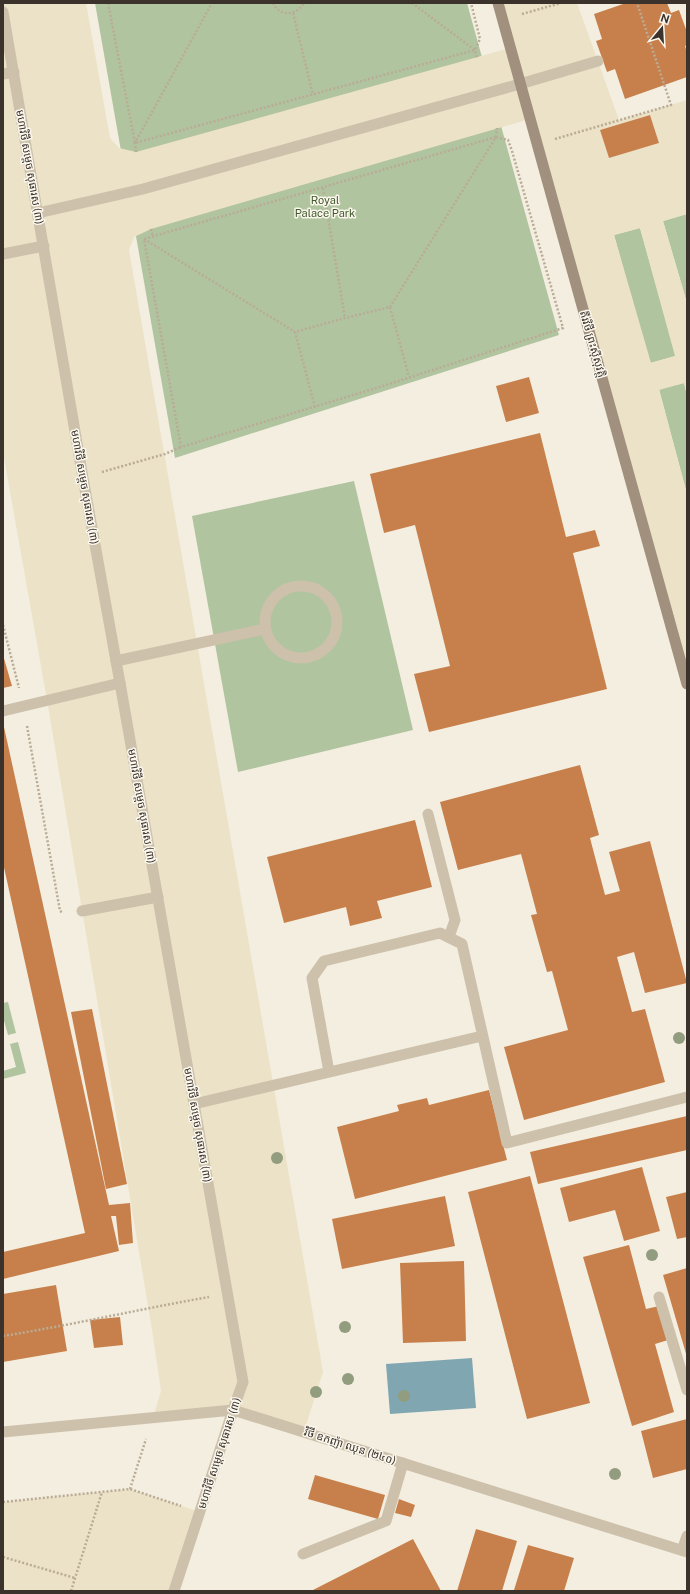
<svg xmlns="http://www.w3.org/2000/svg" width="690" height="1594" font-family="'Public Sans','Noto Sans Khmer',sans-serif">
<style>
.green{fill:#b1c4a0}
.plaza{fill:#ece2c7;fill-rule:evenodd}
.water{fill:#7fa6b1}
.building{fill:#c7804b}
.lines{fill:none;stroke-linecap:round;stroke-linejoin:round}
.path{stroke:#b9ab96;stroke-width:2.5;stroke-dasharray:2 2;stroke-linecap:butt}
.service{stroke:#cdc1ac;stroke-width:11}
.pedestrian{stroke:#cdc1ac;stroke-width:11}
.minor{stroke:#cdc1ac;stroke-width:11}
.tertiary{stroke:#cdc1ac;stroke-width:11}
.secondary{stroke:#a0907d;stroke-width:11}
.tree{fill:#929c7e}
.labels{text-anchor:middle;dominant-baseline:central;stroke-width:3;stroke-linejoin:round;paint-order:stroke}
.street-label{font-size:11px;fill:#3a322b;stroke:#fbf7ed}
.park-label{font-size:11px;fill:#41592e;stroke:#fbf7ed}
</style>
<rect width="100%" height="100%" fill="#f4eee0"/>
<path class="green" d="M95 3H467L559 335 175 458Z
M687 214V303L663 221Z
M640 228 676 356 650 363 614 235Z
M684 383 687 395V494L659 389Z
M354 481 413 730 238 772 192 516Z
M8 1002 16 1033 8 1035 3 1017V1003Z
M18 1042 26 1073 3 1079V1071L16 1067 10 1044Z"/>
<path class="plaza" d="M3 3H86L110 138 119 148 136 152 510 48 498 3H577L619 120 687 100V214L663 221 687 303V395L684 383 659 390 687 494V684L530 119 151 229 134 237 129 250 323 1372 304 1431 233 1410 153 1418 161 1391 153 1336 47 700 3 452ZM650 115 659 143 609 158 600 130ZM640 228 675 356 651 363 614 235Z
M130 1489 200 1512 174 1591H3V1502Z"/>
<path class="water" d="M472 1358 476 1408 390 1414 386 1364Z"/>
<path class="building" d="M626 3H667L671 13 679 10 687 32V45L685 46 687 52V77L625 99 615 69 607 72 596 41 602 39 594 14Z
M650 115 659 143 609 158 600 130Z
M529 377 539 413 506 422 496 386Z
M540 433 566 537 595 530 600 546 573 553 607 689 429 732 414 674 450 666 415 525 384 533 370 474Z
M3 655 12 686 3 688Z
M4 727 109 1205 130 1203 133 1243 119 1245 116 1216H111L119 1251 3 1279V1252L85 1233 3 863Z
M580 765 599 835 590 838 605 895 620 891 609 852 650 841 687 983 645 993 634 952 617 957 632 1012 645 1009 665 1082 524 1120 504 1047 568 1030 552 971 547 972 531 915 537 914 521 854 458 870 440 802Z
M415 820 432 887 377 901 382 918 350 926 346 907 284 923 267 857Z
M92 1009 127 1184 106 1189 71 1012Z
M489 1090 507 1160 355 1199 337 1127 399 1111 397 1105 427 1098 429 1105Z
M687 1116V1150L538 1184 530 1152Z
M642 1167 660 1231 624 1241 615 1210 569 1222 560 1188Z
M530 1176 590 1403 527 1419 468 1192Z
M687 1192V1237L677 1239 666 1197Z
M445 1196 455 1246 342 1269 332 1219Z
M629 1245 646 1309 659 1306 668 1340 655 1344 674 1412 632 1426 583 1257Z
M464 1261 466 1341 403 1343 400 1263Z
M687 1268V1357L663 1275Z
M56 1285 67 1351 3 1362V1294Z
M120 1317 123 1345 94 1348 90 1320Z
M687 1419V1469L653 1478 641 1431Z
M315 1475 385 1495 378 1519 308 1499Z
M399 1499 415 1505 411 1517 395 1513Z
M476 1529 517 1541 502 1591H457Z
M413 1539 441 1591H311Z
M528 1545 574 1558 564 1591 514 1590Z"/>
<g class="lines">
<path class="path" d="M108 3 135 143 475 50 480 39 471 3
M273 3C279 17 297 16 304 3
M412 3 475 50 477 58
M293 13 313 95
M522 14 561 3
M496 137 508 140 512 151 563 328 386 385 181 447 144 239Z
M555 139 671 105 637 3
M136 152 135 143 212 3
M323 188 345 318
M151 229 153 237
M144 239 295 332
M390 307 496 137 497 128
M315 407 295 332 345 318 390 307 409 377
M102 472 165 454 181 447
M3 625 19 688
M27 726 60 911 63 913
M3 1336C72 1325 140 1309 209 1297
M130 1489 146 1439
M3 1502 130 1489 181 1506
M3 1557 75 1578
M71 1591 102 1492"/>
<path class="service" d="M3 74 14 72
M3 254 44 246
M265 622a36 36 0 1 1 72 0a36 36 0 1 1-72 0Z
M116 661 265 629
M3 711 120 683
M428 814 455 920 449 937
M82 911 158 897
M329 1072 312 978 324 961 440 933 462 944 507 1143 687 1097
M194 1104 482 1036
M659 1297 687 1390
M682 1550 687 1536
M303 1554 386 1521 403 1463"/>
<path class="pedestrian" d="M520 84 598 61"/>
<path class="minor" d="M3 12 83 478 120 683 243 1382 233 1410
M38 213 143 189 520 84"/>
<path class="tertiary" d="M3 1432 233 1410 687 1552
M174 1591 233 1410"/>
<path class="secondary" d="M498 3 687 684"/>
</g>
<g class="tree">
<circle cx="679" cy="1038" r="6"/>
<circle cx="277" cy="1158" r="6"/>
<circle cx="652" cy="1255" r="6"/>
<circle cx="345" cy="1327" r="6"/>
<circle cx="348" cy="1379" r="6"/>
<circle cx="316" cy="1392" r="6"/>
<circle cx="404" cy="1396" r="6"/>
<circle cx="615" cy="1474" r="6"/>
</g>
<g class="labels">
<g class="street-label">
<text transform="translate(30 167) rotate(80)">មហាវិថី សម្តេច សុធារស (៣)</text>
<text transform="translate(593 344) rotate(74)">តីរវិថី ព្រះស៊ីសុវត្តិ</text>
<text transform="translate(85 487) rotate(80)">មហាវិថី សម្តេច សុធារស (៣)</text>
<text transform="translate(142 806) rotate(80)">មហាវិថី សម្តេច សុធារស (៣)</text>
<text transform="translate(198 1125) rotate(80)">មហាវិថី សម្តេច សុធារស (៣)</text>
<text transform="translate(350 1446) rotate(18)">វិថី ឧកញ៉ា ឈុន (២៤០)</text>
<text transform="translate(219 1453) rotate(-72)">មហាវិថី សម្តេច សុធារស (៣)</text>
</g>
<g class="park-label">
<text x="325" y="200">Royal<tspan x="325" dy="13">Palace Park</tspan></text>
</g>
</g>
<rect width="690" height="1594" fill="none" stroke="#3a322b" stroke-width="8"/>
<g transform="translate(662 28) rotate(18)" stroke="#fbf7ed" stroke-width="3" paint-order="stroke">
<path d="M0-3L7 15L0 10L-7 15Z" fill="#3a322b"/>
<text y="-6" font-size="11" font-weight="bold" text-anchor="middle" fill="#3a322b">N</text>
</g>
</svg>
